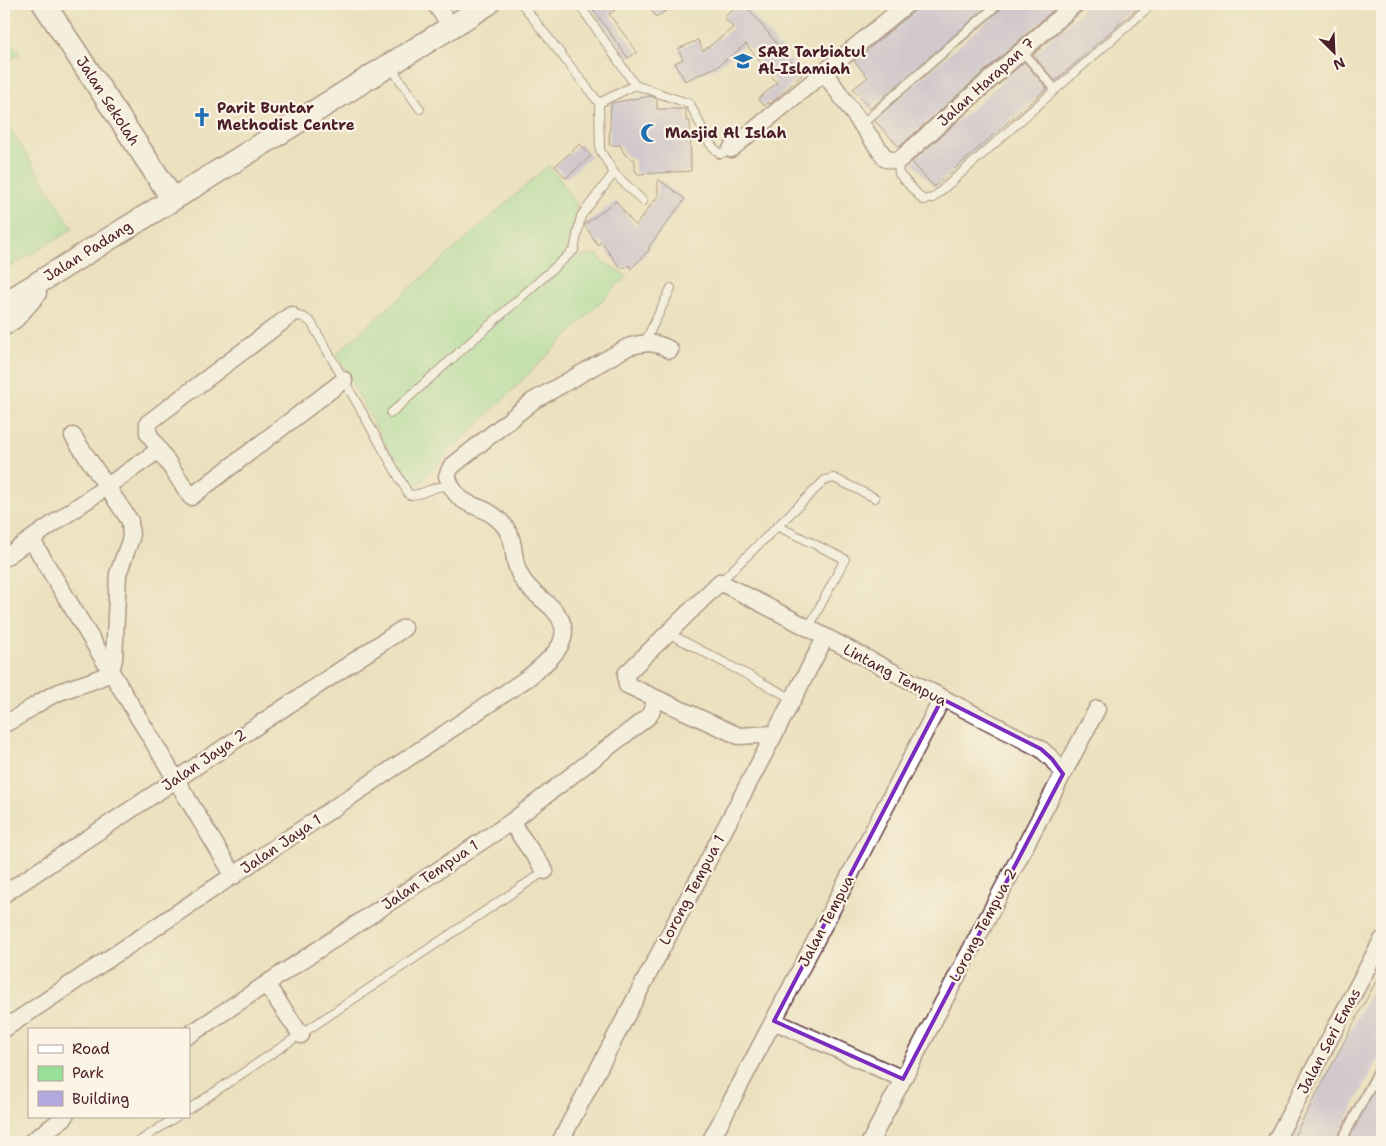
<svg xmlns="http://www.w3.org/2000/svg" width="1386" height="1146" font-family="'Shantell Sans',sans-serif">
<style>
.green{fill:#98df99;stroke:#717f62}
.building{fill:#b1a9dd}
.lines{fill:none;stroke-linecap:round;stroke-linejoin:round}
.lane-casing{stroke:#623c41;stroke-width:10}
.street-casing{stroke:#623c41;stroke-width:19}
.secondary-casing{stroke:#623c41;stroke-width:25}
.lane{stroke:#fff;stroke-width:8}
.street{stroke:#fff;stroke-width:16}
.secondary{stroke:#fff;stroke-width:22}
.marked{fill:none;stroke:#7b2cbf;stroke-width:4;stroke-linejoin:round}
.labels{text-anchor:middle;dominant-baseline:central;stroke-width:4.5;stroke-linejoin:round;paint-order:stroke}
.poi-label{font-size:15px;font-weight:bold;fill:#4a1f2b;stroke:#fcf5e5;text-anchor:start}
.street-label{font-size:15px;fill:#4a1f2b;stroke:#fcf5e5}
</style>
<rect width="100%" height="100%" fill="#fcf5e5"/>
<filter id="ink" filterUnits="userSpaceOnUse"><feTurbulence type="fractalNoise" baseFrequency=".02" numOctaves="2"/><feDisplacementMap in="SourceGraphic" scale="10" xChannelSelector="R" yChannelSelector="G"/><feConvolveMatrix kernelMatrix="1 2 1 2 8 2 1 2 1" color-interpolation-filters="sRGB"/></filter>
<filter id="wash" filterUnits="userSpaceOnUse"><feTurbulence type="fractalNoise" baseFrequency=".0096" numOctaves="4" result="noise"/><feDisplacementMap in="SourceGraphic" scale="20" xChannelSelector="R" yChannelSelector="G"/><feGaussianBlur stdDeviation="1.12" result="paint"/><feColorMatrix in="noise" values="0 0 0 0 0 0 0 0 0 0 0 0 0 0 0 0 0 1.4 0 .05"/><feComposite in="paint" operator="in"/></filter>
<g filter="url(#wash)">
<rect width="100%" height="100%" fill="#ebe1bf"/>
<path class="green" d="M4 36 20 53 4 65Z
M4 119 73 229 4 270Z
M549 165 577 204 574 233 569 250 575 257 598 254 602 261 627 276 411 491 336 354Z"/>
<g id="blocks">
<path class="building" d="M589 4H623L609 14 637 52 628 58Z
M647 4H676L656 17Z
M741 4H745L802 75 770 104 769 102 764 106 758 99 777 83 746 44 718 66 685 81 675 63 683 59 678 49 698 40 703 51 733 28 724 17Z
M920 4H990L870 109 853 89 868 77 854 61 913 12Z
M1004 4H1060L899 147 874 120 1002 8Z
M1085 4H1142L1055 81 1033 55 1082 11Z
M1024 62 1047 88 934 187 912 162Z
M651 96 657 99V109H686V121H690L691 171 638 174 635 170V160L625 155 620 145H609L611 103Z
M580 144 591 156 566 178 555 166Z
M658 179 685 199 648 248 650 249 631 269 629 265 621 269 601 242 598 245 585 226V224L616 201 635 226 658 196Z
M1382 970V1059L1377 1062 1335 1142H1291Z
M1382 1076V1142H1347Z"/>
</g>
</g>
<g filter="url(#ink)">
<use href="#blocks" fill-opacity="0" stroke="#623c41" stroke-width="1"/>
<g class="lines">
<g class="lane-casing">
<path id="lane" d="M522 4 599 103 600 150 614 173 643 201
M579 4 635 85
M1022 51 1055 89
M390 66 420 109
M599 103 635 85 690 104 710 144 720 154 731 149
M862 124 998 4
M898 161 899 174 923 200 933 198 1152 4
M291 315 303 317 311 322 409 495C426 496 435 482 451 488
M645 342 671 288
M391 413 574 250 581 216 614 173
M777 526 845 559 808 629
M720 582 825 480 834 478 875 498
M668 633 793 699
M189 1109 545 871
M138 1142 176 1117
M1341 1142 1382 1065"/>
</g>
<g class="street-casing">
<path id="street" d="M435 4 451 26
M824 72 886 159 898 161 1075 4
M731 149 907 4
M291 315 148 423V433L191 497 344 380
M31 539 234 876
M4 558 159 450
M4 724C23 716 38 701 57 693 75 685 94 683 111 672L114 659 118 574 131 538 130 521 73 436
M774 734 739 736 627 685 626 674 720 582 1041 749 1052 759 1063 774
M511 822 545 871
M4 894 404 628
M266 984 301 1035
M774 1021 903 1079
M4 1029 529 677C550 659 580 638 553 609 541 597 526 589 519 573 510 552 518 539 500 521 478 499 460 513 447 476L451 467 533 401 628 347C644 342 656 341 670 350
M189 1035 511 822 649 716 657 699
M31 1142 65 1117
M560 1142 825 638
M710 1142 942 699
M870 1142 1097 709
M1275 1142 1382 940"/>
</g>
<g class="secondary-casing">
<path id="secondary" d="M44 4 172 198
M4 304 488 4
M4 324 14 317 35 293"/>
</g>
<use href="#lane" class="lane"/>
<use href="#street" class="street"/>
<use href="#secondary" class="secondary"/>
</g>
</g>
<path d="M0 0H1386V1146H0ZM942 699 1041 749 1052 759 1063 774 903 1079 774 1021Z" fill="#ebe1bf" fill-opacity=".55" fill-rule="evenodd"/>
<path class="marked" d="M942 699 1041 749 1052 759 1063 774 903 1079 774 1021Z"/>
<defs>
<g id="school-bare" transform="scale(1.5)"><path d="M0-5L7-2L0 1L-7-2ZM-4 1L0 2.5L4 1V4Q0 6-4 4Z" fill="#1f6fb2" stroke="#fcf5e5" stroke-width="2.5" paint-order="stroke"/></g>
<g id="church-bare" transform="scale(1.5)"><path d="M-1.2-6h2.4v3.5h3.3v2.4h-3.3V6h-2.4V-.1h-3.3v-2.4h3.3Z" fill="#1f6fb2" stroke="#fcf5e5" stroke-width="2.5" paint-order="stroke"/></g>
<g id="mosque-bare" transform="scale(1.5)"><path d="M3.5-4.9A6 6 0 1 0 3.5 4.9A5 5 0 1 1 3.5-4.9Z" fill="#1f6fb2" stroke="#fcf5e5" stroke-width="2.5" paint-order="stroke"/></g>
</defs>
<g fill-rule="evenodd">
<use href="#school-bare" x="743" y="61"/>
<use href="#church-bare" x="202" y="117"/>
<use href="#mosque-bare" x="650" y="133"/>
</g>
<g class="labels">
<g class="poi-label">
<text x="758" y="52">SAR Tarbiatul<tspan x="758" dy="17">Al-Islamiah</tspan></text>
<text x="217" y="108">Parit Buntar<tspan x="217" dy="17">Methodist Centre</tspan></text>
<text x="665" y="133">Masjid Al Islah</text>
</g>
<g class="street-label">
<text transform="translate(986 82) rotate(-42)">Jalan Harapan 7</text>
<text transform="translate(108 101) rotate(57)">Jalan Sekolah</text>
<text transform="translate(88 251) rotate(-32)">Jalan Padang</text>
<text transform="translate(895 675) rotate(28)">Lintang Tempua</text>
<text transform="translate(204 760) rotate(-34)">Jalan Jaya 2</text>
<text transform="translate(281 844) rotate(-34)">Jalan Jaya 1</text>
<text transform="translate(430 875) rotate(-34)">Jalan Tempua 1</text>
<text transform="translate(692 890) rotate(-62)">Lorong Tempua 1</text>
<text transform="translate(826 921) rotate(-62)">Jalan Tempua</text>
<text transform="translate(983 925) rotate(-62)">Lorong Tempua 2</text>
<text transform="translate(1329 1041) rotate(-62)">Jalan Seri Emas</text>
</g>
</g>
<rect width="1386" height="1146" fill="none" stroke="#fcf5e5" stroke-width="20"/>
<rect x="28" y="1028" width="162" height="90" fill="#fcf5e5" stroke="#b59f9b"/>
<rect x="38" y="1045" width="25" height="8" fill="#ffffff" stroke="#b59f9b"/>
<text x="72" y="1054" font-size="15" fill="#4a1f2b">Road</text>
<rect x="38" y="1066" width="25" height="15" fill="#98df99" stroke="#b59f9b"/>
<text x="72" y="1078" font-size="15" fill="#4a1f2b">Park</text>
<rect x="38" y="1091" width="25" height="15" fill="#b1a9dd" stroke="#b59f9b"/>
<text x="72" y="1104" font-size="15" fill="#4a1f2b">Building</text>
<g transform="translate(1334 52) rotate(156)" stroke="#fcf5e5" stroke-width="4" paint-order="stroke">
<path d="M0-4L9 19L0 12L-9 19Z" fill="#4a1f2b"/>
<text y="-8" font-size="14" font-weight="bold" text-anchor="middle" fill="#4a1f2b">N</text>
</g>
</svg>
